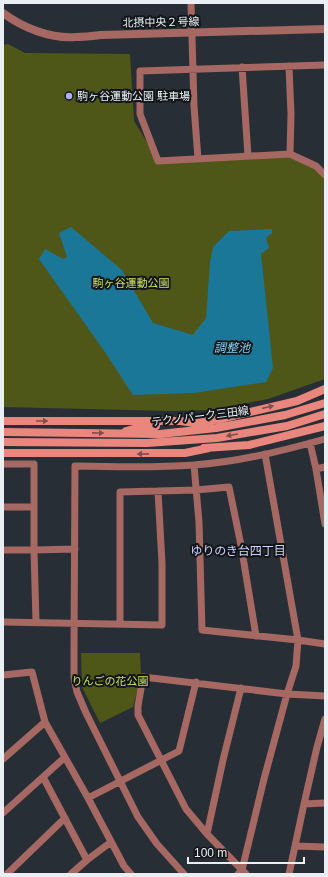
<svg xmlns="http://www.w3.org/2000/svg" width="328" height="877" font-family="Helvetica,'Noto Sans JP',sans-serif">
<style>
.green{fill:#4e5717}
.water{fill:#1b7798}
.lines{fill:none;stroke-linecap:round;stroke-linejoin:round}
.minor{stroke:#a66862;stroke-width:7}
.tertiary{stroke:#a66862;stroke-width:8}
.secondary{stroke:#e9877f;stroke-width:8}
.oneway{fill:#7e4e4c}
.poi-dot{fill:#afaefa;stroke:#131619;stroke-width:1.5}
.labels{text-anchor:middle;dominant-baseline:central;stroke-width:4;stroke-linejoin:round;paint-order:stroke}
.street-label{font-size:11px;fill:#eaeff3;stroke:#131619}
.poi-label{font-size:11px;fill:#eaeff3;stroke:#131619;text-anchor:start}
.park-label{font-size:11px;fill:#cce064;stroke:#131619}
.water-label{font-size:12px;font-style:italic;fill:#83d0f2;stroke:#131619}
.neighbourhood-label{font-size:12px;fill:#d2d2fe;stroke:#131619}
</style>
<rect width="100%" height="100%" fill="#282e35"/>
<path class="green" d="M8 44 25 53 130 54 134 121 158 160 290 154 325 175V379L268 399 210 410 170 411 3 407V45Z
M81 653H140L141 676 133 707 100 723 82 687Z"/>
<path class="water" d="M71 227 122 270 153 323 193 335 206 318 210 262 213 247 229 231 272 229V233L266 238 269 248 261 254 273 368 266 382 194 393 133 395 105 352 39 259 45 249 63 259 67 257 59 233Z"/>
<g class="lines">
<path class="minor" d="M191 3 194 106 198 159
M325 65 140 71V114L158 161 290 154 316 166 325 175
M289 66 291 114 290 154
M242 67 248 156
M310 443 316 469 325 467
M3 464H34V550L75 549
M194 465 199 522 202 630 298 640 325 644
M316 469 325 524
M3 507H34
M3 550H34L36 622
M3 622 162 625V563L158 491
M120 624V492L196 490 229 487 241 545 256 636
M3 675 32 672 45 722 88 798
M325 719 317 747 304 804 325 803
M3 759 45 722
M43 777 87 860
M3 813 64 758
M207 834 223 760 241 688
M295 846 325 847
M7 874 65 818
M71 874 87 860 111 842
M131 874 124 866 88 798 179 751 196 682
M184 874 157 844 138 817 86 713 77 692 74 678V650L75 466C115 467 155 468 194 465 238 462 282 451 325 439
M238 874 242 870 264 779 287 694 296 666 298 640 265 454
M246 874 207 834 186 809 138 715V706L143 677 287 694 325 696
M289 874 304 804"/>
<path class="tertiary" d="M3 13C23 28 51 39 76 37 85 37 93 36 101 35L325 29"/>
<path class="secondary" d="M3 421H180L195 423 220 419 297 401 325 389
M126 431 137 428 156 426
M3 432 160 434 216 428 285 415 325 403
M3 442 147 443 217 438 287 426 325 414
M204 448 249 445 325 426
M3 453H185L209 448"/>
</g>
<defs><path id="oneway-solid" d="M-6-.8H1V-3.2L6.5 0L1 3.2V.8H-6Z"/></defs>
<g class="oneway">
<use href="#oneway-solid" transform="translate(268 407) rotate(-13)"/>
<use href="#oneway-solid" transform="translate(42 421)"/>
<use href="#oneway-solid" transform="translate(98 433) rotate(1)"/>
<use href="#oneway-solid" transform="translate(232 435) rotate(170)"/>
<use href="#oneway-solid" transform="translate(143 454) rotate(179)"/>
</g>
<circle class="poi-dot" cx="69" cy="96" r="4"/>
<g class="labels">
<g class="street-label">
<text transform="translate(161 22) rotate(-1)">北摂中央２号線</text>
<text transform="translate(200 416) rotate(-7)">テクノパーク三田線</text>
</g>
<g class="poi-label">
<text x="77" y="96">駒ヶ谷運動公園 駐車場</text>
</g>
<g class="park-label">
<text x="131" y="283">駒ヶ谷運動公園</text>
<text x="110" y="681">りんごの花公園</text>
</g>
<g class="water-label">
<text x="232" y="348">調整池</text>
</g>
<g class="neighbourhood-label">
<text x="238" y="551">ゆりのき台四丁目</text>
</g>
</g>
<rect width="328" height="877" fill="none" stroke="#eaeff3" stroke-width="8"/>
<path d="M188 857v6h116v-6" fill="none" stroke="#eaeff3" stroke-width="2"/>
<text x="194" y="857" font-size="12" fill="#eaeff3" stroke="#131619" stroke-width="3" paint-order="stroke">100 m</text>
</svg>
